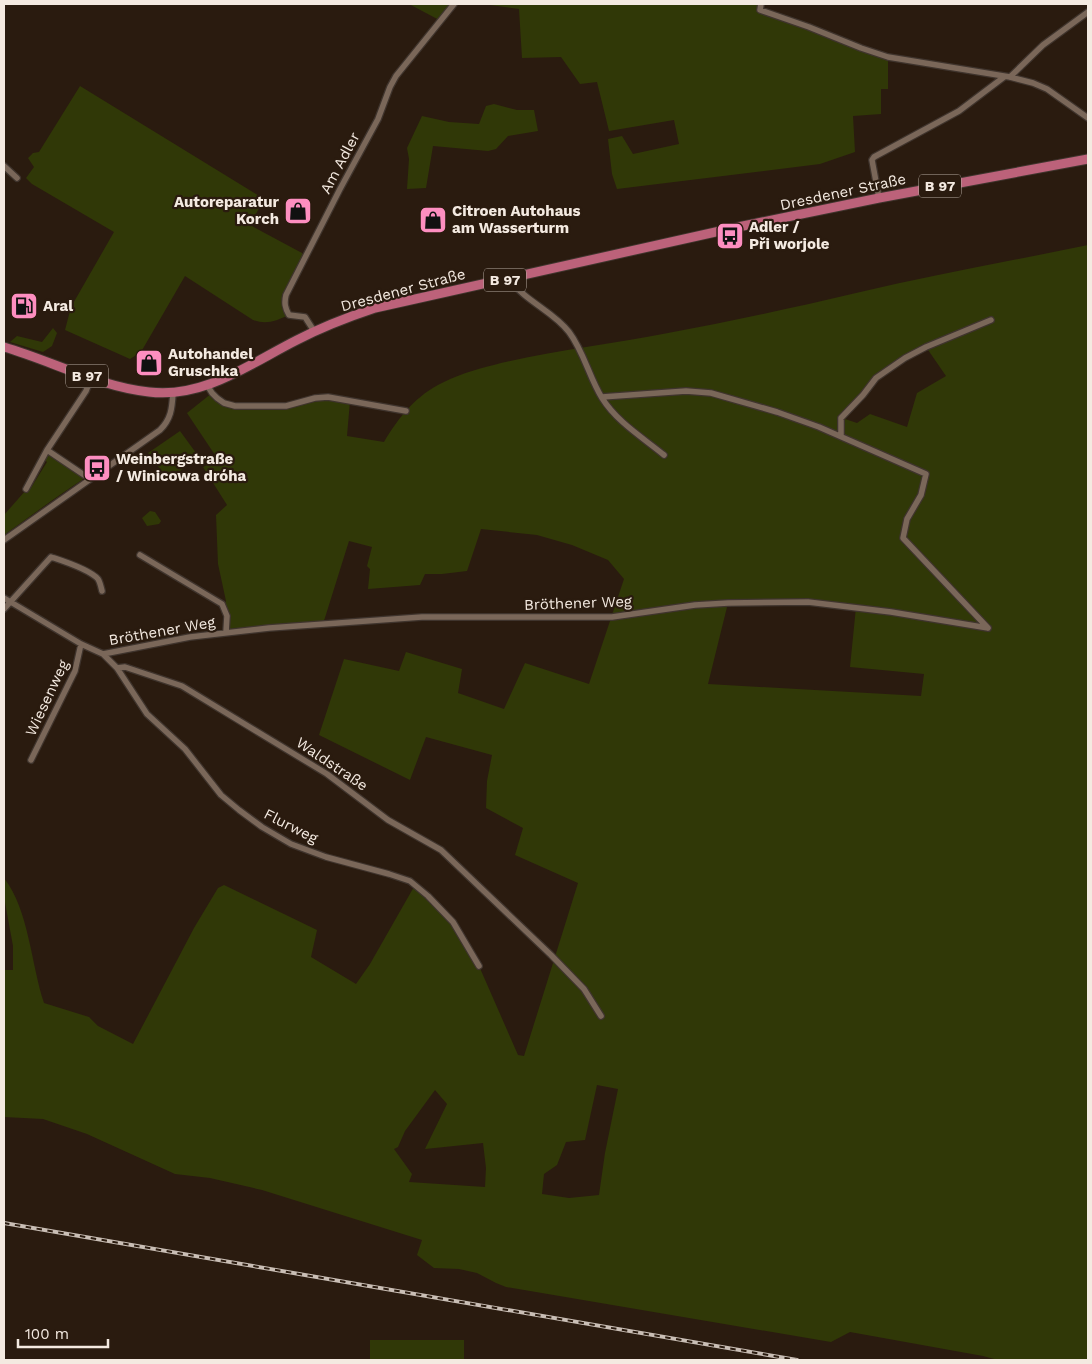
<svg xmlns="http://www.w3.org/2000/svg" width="1092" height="1364" font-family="'Work Sans',sans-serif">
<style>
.green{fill:#303807;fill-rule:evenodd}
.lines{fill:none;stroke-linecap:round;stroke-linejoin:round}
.minor-casing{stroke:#3f342d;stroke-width:8}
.primary-casing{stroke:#3f342d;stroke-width:11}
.minor{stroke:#7a6759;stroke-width:5.5}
.primary{stroke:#bc627a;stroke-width:9}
.rail-casing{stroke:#c9beb5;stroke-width:4}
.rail{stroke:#2a1b0f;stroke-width:2;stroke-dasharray:5.5;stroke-linecap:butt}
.labels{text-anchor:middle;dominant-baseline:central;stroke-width:4.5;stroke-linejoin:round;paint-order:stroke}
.shield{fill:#2a1b0f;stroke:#b7aca2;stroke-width:1}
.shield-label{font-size:14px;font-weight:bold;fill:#f4eae1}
.street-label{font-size:15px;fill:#f4eae1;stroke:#2a1b0f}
.poi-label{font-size:15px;font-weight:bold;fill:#f4eae1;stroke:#2a1b0f;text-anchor:start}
</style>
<rect width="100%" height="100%" fill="#2a1b0f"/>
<path class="green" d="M409 4H454L441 21Z
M483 4H761L760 10 888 57V89H881V114L853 116 855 152 820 164 617 189 612 174 608 139 622 136 633 154 679 144 674 120 609 131 597 82 580 84 561 57 522 58 519 9Z
M80 86 264 199 250 225 302 253 305 258 286 295 289 315C276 321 266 325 253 320L185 276 141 352 130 359 65 330 71 307 114 232 32 184 26 178 34 167 28 158 33 153 39 152Z
M494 104 517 110H534L538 131 508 136 496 149 488 151 433 146 426 188 407 189 409 159 407 148 422 116 449 122 479 124 486 106Z
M1088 245V1360H998L983 1356 850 1332 831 1342 506 1287 496 1283 477 1273 459 1269 434 1268 417 1255 422 1240 262 1190 210 1178 175 1174 87 1134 43 1119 4 1117V970H13V946L4 897V878C29 910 31 964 44 1003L89 1017 98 1026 133 1044 194 928 218 888 224 885 317 930 311 957 356 984 370 964 415 885 453 922 479 966 518 1055 524 1056 578 883 515 855 523 828 486 808 487 781 492 755 426 737 410 780 319 735 344 659 399 671 406 652 462 669 458 693 504 709 525 663 589 684 624 579 608 560 572 545 537 535 481 529 467 571 442 574H425L420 585 368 589 370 569 367 566 372 547 349 541 323 624 226 632 224 606 226 601 218 564 216 515 227 505 203 467 213 462 215 455 187 413 212 393 224 403 286 406 315 398 350 401 347 436 384 442C399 417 416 395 444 382 462 373 482 368 501 363 556 350 612 344 668 333 731 321 793 308 856 293 933 275 1011 261 1088 245ZM926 347 946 376 917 393 907 427 870 414 857 423 842 418 877 378ZM808 602 856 607 850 667 924 674 921 696 708 684 728 603ZM597 1085 618 1089 605 1153 599 1195 569 1198 542 1194 544 1174 557 1165 566 1142 585 1140ZM435 1090 447 1104 425 1149 483 1143 486 1168 485 1187 409 1182 412 1174 394 1149 398 1147 405 1131Z
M53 328 57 333 52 346 43 352 10 342 17 336 42 342Z
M180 431 199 457 168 480 148 453Z
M48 455 85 478C57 496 31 516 4 535V515L26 490 29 491 47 462 44 459Z
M150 511 155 512 161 521 159 524 147 526 142 518Z
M370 1340H464V1360H370Z"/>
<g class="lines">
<g class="minor-casing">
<path id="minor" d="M761 4 760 10 809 27 861 48 888 57 1010 77 1033 83 1047 89 1088 118
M1010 77 1043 45 1088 12
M4 166 17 178
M879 198 872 160 874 157 959 111 1004 77
M509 279C526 302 553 311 569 332 584 352 589 377 602 398 617 422 642 437 664 455
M314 331 305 317 289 315C285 308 284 303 286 295L340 189 378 119 390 87 396 76 454 4
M207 385 212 393 217 398 224 403 235 406H286L315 398 328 397 406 411
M602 397 686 391 711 393 777 412 819 427 926 474 921 495 907 519 903 538 988 628
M841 436V418L863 395 876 378 905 358 926 347 991 320
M47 450 90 479
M26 489 47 450 86 391 91 378
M4 540 160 430C171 419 172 409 173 393
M140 555 222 604 227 616 226 632
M4 598 81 644 103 654 117 668 125 667 182 686 327 774 388 820 441 850 551 955 584 989 601 1016
M4 609 51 557C63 561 89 569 98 579 100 582 101 587 102 591
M103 654 190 637 269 628 422 617H612L695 605 728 603 808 602 891 612 988 628
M117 668 147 714 185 749 221 795 239 810 262 827 291 844 326 857 389 874 410 881 428 896 453 922 479 966
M31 760 75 671 81 644"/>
</g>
<g class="primary-casing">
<path id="primary" d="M4 347C52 361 100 387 149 392 204 399 251 363 297 340 322 327 348 317 375 308L738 227 879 198 1088 159"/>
</g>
<use href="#minor" class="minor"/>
<use href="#primary" class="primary"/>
<g class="rail-casing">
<path id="rail" d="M4 1223 797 1360"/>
</g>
<use href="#rail" class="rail"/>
</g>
<defs>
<g id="shop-square" transform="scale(1.4375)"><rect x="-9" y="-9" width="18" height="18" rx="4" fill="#fd8ec0" stroke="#2a1b0f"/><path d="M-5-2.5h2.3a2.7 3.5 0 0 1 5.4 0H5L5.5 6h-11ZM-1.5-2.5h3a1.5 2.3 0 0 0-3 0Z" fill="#111"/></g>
<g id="bus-square" transform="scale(1.4375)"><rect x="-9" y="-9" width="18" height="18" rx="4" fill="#fd8ec0" stroke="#2a1b0f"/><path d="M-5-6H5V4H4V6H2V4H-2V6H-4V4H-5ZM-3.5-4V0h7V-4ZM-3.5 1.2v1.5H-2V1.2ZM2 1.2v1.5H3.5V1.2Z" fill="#111"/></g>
<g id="fuel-square" transform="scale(1.4375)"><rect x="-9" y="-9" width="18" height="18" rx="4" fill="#fd8ec0" stroke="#2a1b0f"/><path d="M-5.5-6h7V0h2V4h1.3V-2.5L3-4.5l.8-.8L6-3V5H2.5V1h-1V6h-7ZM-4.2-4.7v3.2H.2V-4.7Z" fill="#111"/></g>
</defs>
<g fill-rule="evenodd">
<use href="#shop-square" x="298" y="211"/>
<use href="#shop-square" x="433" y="220"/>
<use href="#bus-square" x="730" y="236"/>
<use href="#fuel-square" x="24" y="306"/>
<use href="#shop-square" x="149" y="363"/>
<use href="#bus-square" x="97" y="468"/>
</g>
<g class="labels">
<g class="shield">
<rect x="919" y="174.5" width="42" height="23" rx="4"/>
<rect x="484" y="268.5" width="42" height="23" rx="4"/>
<rect x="66" y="364.5" width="42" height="23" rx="4"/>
</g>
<g class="shield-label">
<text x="940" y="186">B 97</text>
<text x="505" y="280">B 97</text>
<text x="87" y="376">B 97</text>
</g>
<g class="street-label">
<text transform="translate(340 163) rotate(-62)">Am Adler</text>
<text transform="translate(843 192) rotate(-12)">Dresdener Straße</text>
<text transform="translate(403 290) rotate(-15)">Dresdener Straße</text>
<text transform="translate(578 603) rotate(-2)">Bröthener Weg</text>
<text transform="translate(162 631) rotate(-10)">Bröthener Weg</text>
<text transform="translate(47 698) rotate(-65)">Wiesenweg</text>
<text transform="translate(332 764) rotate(34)">Waldstraße</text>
<text transform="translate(291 826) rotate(27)">Flurweg</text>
</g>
<g class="poi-label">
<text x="279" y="202" text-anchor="end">Autoreparatur<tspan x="279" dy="17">Korch</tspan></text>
<text x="452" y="211">Citroen Autohaus<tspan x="452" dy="17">am Wasserturm</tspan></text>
<text x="749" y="227">Adler /<tspan x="749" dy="17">Při worjole</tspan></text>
<text x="43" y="306">Aral</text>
<text x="168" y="354">Autohandel<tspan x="168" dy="17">Gruschka</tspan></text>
<text x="116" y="459">Weinbergstraße<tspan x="116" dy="17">/ Winicowa dróha</tspan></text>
</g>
</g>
<rect width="1092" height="1364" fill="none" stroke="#f4eae1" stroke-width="10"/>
<path d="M18 1339v8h90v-8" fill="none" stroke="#f4eae1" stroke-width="2.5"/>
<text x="25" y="1339" font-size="15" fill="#f4eae1" stroke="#2a1b0f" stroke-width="4" paint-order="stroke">100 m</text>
</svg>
